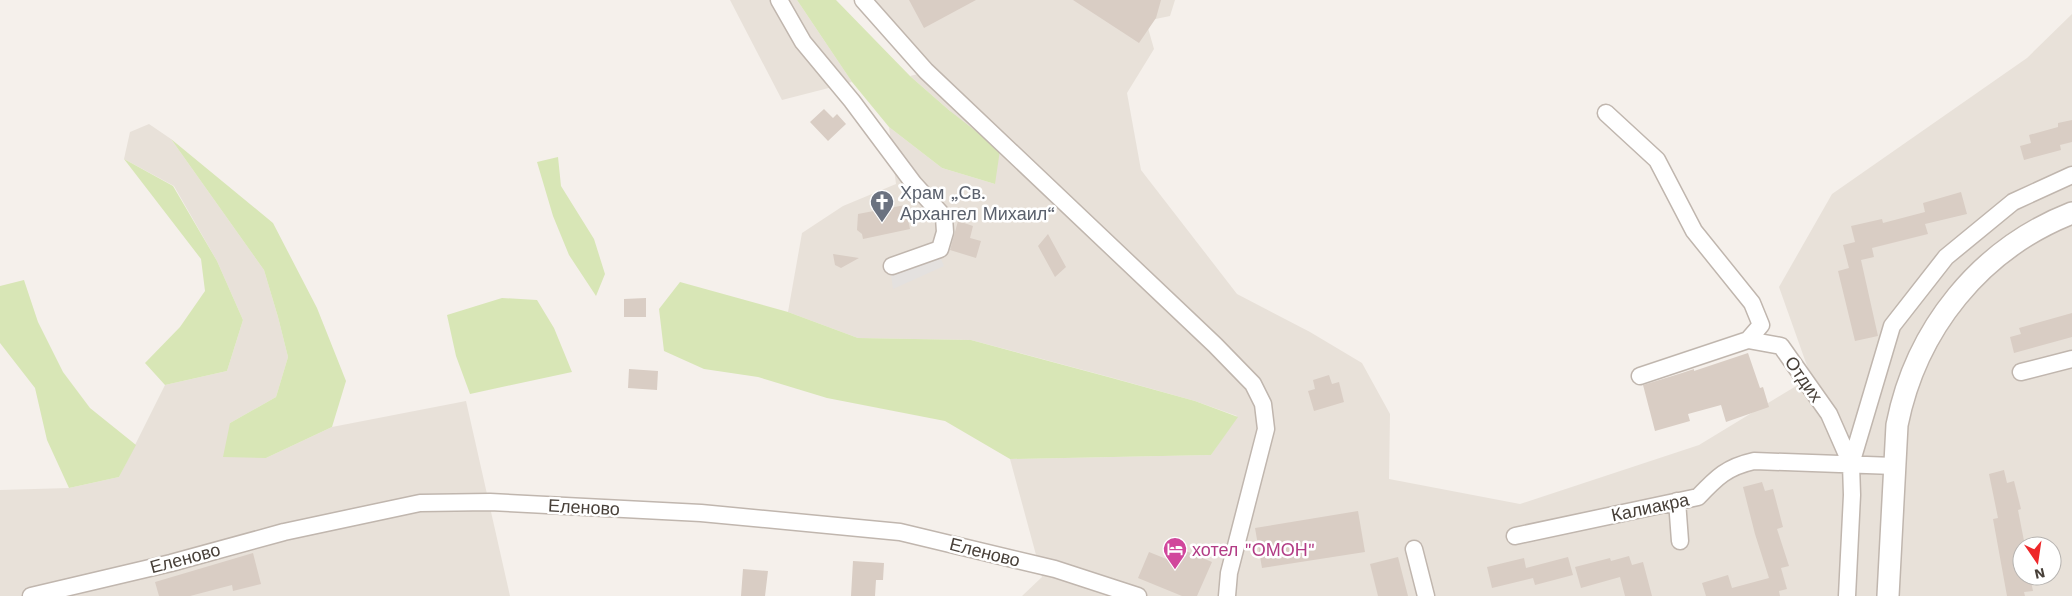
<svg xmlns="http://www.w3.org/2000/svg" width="2072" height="596" font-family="'Work Sans',sans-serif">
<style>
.residential{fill:#e8e1d9;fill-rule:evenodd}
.green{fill:#d8e6b6}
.parking{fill:#e4e1df}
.building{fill:#d9cdc4}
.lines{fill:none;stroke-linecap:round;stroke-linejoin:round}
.minor-casing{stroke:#c0b6ae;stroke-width:19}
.tertiary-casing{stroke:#c0b6ae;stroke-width:24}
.minor{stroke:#fff;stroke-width:16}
.tertiary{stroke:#fff;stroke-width:21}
.labels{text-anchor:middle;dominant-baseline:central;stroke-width:5;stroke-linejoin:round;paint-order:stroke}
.worship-label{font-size:18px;fill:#5b616d;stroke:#fff;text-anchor:start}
.street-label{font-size:18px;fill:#484039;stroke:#fff}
.hotel-label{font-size:18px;fill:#b23c85;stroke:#fff;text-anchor:start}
</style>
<rect width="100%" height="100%" fill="#f5f0eb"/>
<path class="residential" d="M730 0H797L852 82 782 100Z
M863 0H1175L1170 16 1146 21 1154 49 1127 93 1141 170 1237 294 1310 332 1362 363 1390 414 1389 479 1520 504 1699 445 1811 377 1779 287 1832 194 2027 58 2072 14V596H1022L1042 577 1010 459 1211 455 1237 416 1195 401 1113 378 971 340 858 338 788 312 802 233 843 206 896 184 889 127 942 168 995 184 950 111 910 76 926 72ZM2022 546H2052V576H2022Z
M149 124 171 139 264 270 278 317 288 357 276 397 230 423 266 458 332 427 466 401 510 596H0V490L69 488 119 477 165 385 227 371 243 320 217 261 174 186 124 159 130 132Z"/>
<path class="green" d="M797 0H836L910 76 950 111 1000 150 995 184 942 168 889 127 852 82Z
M171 139 273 223 317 308 346 381 332 427 266 458 223 457 230 423 276 397 288 357 278 317 264 270Z
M558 157 561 186 594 239 605 274 596 296 569 255 553 216 537 162Z
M124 159 173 186 217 261 243 320 227 371 165 385 145 363 180 327 205 291 201 259Z
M24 280 38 322 63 372 90 408 136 445 119 477 69 488 47 440 35 388 0 343V286Z
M680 282 788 312 858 338 971 340 1112 378 1195 401 1238 417 1211 455 1010 459 945 421 827 398 758 377 704 369 664 351 659 309Z
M502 298 537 300 554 328 572 372 470 394 456 356 447 315Z"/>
<path class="parking" d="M935 245 944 266 893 289 889 262Z"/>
<path class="building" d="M909 0H976L924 28Z
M1073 0H1161L1156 18 1139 43Z
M824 109 833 118 837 114 846 124 828 141 810 122Z
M2072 120V142L2060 145 2061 150 2024 160 2020 146 2031 143 2029 135 2058 127V123Z
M1961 192 1967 214 1925 224 1928 234 1872 248 1874 257 1861 260 1878 336 1855 341 1838 271 1849 268 1843 245 1855 242 1851 226 1882 219 1883 223 1925 212 1923 203Z
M905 205 910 229 863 239 862 234 857 230 858 214Z
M958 221 973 226 970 238 981 241 976 258 950 250Z
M1048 234 1066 267 1055 277 1038 246Z
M833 254 859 258 841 268 835 265Z
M646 298V317H624V299Z
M2072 313V337L2014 353 2010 337 2021 334 2019 328Z
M1748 353 1760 388 1763 387 1769 407 1726 422 1721 405 1688 414 1690 421 1655 431 1643 385 1682 373 1694 369V371Z
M629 369 658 371 657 390 628 388Z
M1329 375 1332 384 1339 382 1344 402 1314 411 1308 391 1315 389 1313 380Z
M2004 470 2007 483 2014 481 2021 509 2018 510 2025 546H2022V576H2030L2033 591 2024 592 2025 596H2007L1993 519 1998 518 1989 474Z
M1762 482 1765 491 1773 489 1783 527 1777 529 1789 566 1781 568 1787 589 1779 591 1780 596H1706L1702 583 1728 575 1732 588 1769 578 1755 534 1743 487Z
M1358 511 1365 552 1262 568 1255 528Z
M1179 548 1212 562 1197 596H1182L1138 578 1149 552 1174 562Z
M253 553 261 584 233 591 232 585 190 596H159L155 582Z
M1629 556 1632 565 1643 562 1652 596H1625L1620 577 1581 588 1575 567 1610 558 1611 561Z
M1398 557 1408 596H1378L1370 564Z
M1568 557 1573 575 1535 585 1533 578 1492 588 1487 567 1524 558 1526 568Z
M853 561 884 563 883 580H876L875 596H851Z
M743 569 768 571 765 596H741Z"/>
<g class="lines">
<g class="minor-casing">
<path id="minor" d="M779 0 803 42 852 101 914 184 944 217 945 232 940 249 892 266
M863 0 926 71 1215 345 1253 384 1263 404 1266 429 1229 573 1227 596
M1606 113 1657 160 1694 231 1752 303 1761 325 1748 340
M2021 372 2072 359
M1640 376 1748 340 1781 346 1829 414 1851 464
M1677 501 1680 541
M1515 536 1698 497C1717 477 1727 467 1754 461L1894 466
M1414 549 1426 596
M31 596 171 563 284 532 420 503 490 502 701 513 900 532 1055 569 1138 596
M1847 596 1852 495 1851 464 1892 326 1946 257 2013 202 2072 175"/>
</g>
<g class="tertiary-casing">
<path id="tertiary" d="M1888 596 1897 425C1916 329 1980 249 2072 213"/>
</g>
<use href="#minor" class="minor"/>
<use href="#tertiary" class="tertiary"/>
</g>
<defs>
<g id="church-pin" transform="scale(1.25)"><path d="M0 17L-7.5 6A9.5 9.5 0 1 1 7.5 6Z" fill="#6b7280" stroke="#fff"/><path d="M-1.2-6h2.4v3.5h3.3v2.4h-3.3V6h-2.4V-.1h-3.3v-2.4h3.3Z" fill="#fff"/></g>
<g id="hotel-pin" transform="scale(1.25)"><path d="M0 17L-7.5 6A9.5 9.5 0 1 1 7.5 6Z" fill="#d1479c" stroke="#fff"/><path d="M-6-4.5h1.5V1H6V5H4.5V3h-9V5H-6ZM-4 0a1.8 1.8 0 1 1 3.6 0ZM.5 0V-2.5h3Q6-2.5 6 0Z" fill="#fff"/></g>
</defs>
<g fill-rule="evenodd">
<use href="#church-pin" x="882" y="202"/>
<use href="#hotel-pin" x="1175" y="549"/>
</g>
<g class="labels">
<g class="worship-label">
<text x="900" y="192">Храм „Св.<tspan x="900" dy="21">Архангел Михаил“</tspan></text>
</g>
<g class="street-label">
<text transform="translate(1804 379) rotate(55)">Отдих</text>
<text transform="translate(584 507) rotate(3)">Еленово</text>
<text transform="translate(1650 507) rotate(-12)">Калиакра</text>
<text transform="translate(985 552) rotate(14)">Еленово</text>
<text transform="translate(185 558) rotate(-15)">Еленово</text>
</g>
<g class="hotel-label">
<text x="1192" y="549">хотел "ОМОН"</text>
</g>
</g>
<g transform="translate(2037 561) rotate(167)"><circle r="24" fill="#ffffff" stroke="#b6b3b0"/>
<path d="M0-4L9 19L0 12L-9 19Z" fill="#ee282a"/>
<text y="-8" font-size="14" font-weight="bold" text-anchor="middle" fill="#484039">N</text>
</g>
</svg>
